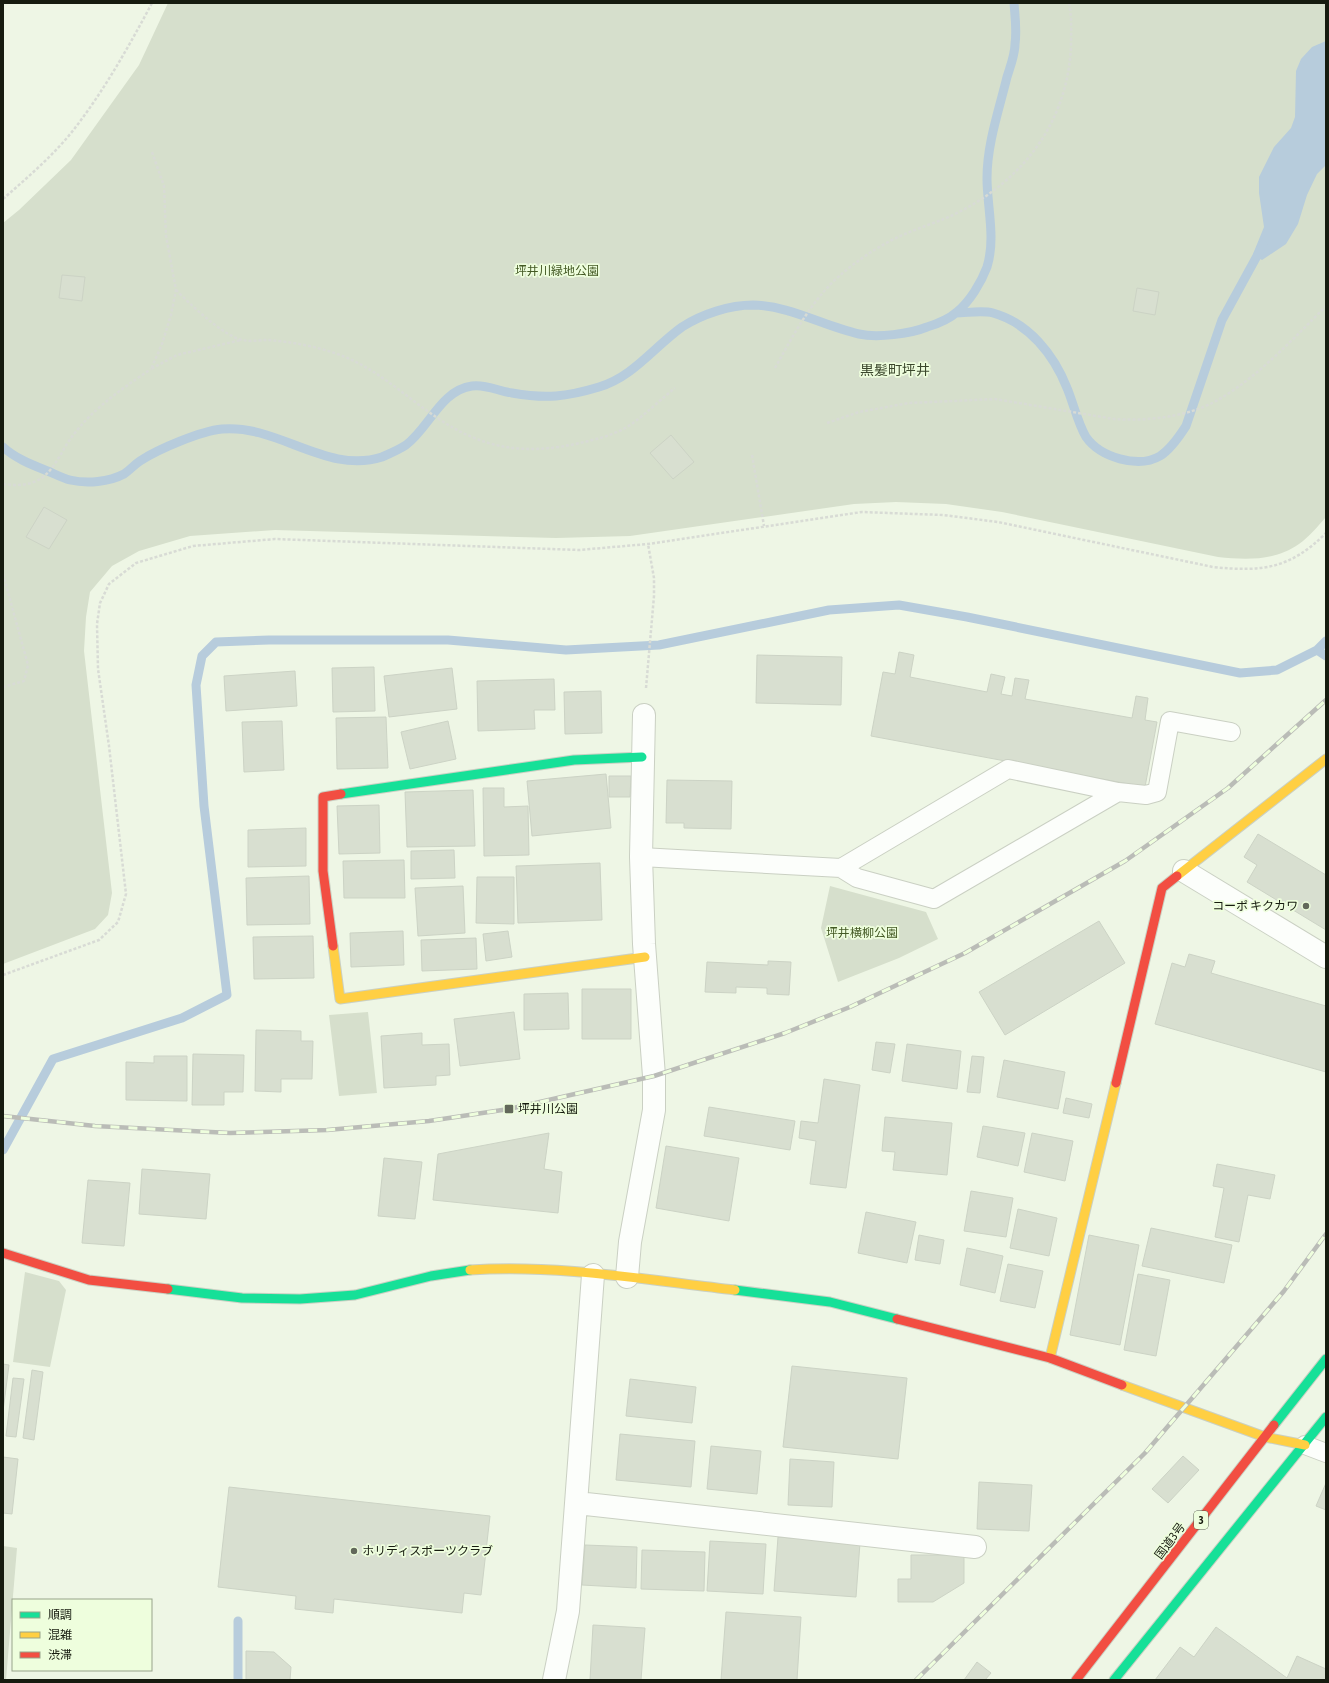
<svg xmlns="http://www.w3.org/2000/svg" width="1329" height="1683" font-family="'Asap Condensed','Noto Sans JP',sans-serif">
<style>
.green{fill:#d6dfcc}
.water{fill:#b7ccdc}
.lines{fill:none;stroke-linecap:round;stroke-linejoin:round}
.stream{stroke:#b7ccdc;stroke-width:9}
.building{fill:#d8dfd0;stroke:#ccd3c5}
.lane-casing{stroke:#cad0c3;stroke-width:20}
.street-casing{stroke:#cad0c3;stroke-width:24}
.fast-casing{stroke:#cad0c3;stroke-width:11}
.slow-casing{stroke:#cad0c3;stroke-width:11}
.jam-casing{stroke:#cad0c3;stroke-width:11}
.path{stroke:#d8dbd5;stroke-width:2.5;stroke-dasharray:3 2;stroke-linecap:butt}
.lane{stroke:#fcfefb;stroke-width:18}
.street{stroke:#fcfefb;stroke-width:22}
.fast{stroke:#16e098;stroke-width:9}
.slow{stroke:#ffcf43;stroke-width:9}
.jam{stroke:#f24e42;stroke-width:9}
.rail-casing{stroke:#babcb7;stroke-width:4.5}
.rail{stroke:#eefedd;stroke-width:3;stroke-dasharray:9;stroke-linecap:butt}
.poi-dot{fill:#62685a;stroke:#eefedd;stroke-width:1.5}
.labels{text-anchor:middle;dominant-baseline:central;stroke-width:3.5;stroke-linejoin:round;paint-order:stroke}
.shield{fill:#eefedd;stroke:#575f4d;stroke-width:1}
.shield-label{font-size:11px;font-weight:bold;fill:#161b0f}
.park-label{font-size:12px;fill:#435924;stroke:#eefedd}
.poi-label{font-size:12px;fill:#161b0f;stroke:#eefedd;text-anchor:start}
.street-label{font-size:12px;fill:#161b0f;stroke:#eefedd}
.quarter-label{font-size:14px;fill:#3b472c;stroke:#eefedd}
</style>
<rect width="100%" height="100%" fill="#eef6e5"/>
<path class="green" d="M168 3H1326V517C1318 526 1309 537 1299 544 1275 561 1246 560 1218 557L1002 512 946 504 896 502 854 504 630 536 556 538 275 530 190 536 139 551 112 566 90 592 86 617 84 651 112 893 108 915 95 929 3 964V223L19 210 71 160 139 65Z
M830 886 926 912 938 939 899 958 838 982 821 928Z
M368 1012 377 1093 339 1096 329 1015Z
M25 1272 59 1281 66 1290 50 1367 13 1362Z
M3 1546 17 1548 6 1680H3Z"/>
<path class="water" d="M1326 41V165L1317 174 1307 195 1298 224 1286 244 1262 260 1253 254 1264 227 1259 193V177L1274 147 1291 128 1295 117 1296 71 1301 59 1312 47Z"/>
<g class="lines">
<path class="stream" d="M956 313C967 313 982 310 993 313 1029 323 1054 355 1067 388 1073 402 1078 424 1086 437 1100 457 1138 469 1160 456 1171 449 1179 437 1186 426L1222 320 1263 245
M3 447C15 458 30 464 45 470 53 473 62 478 70 480 87 484 109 482 124 474 130 470 134 465 140 461 158 449 201 431 222 429 278 424 327 475 382 457 389 454 400 449 406 445 429 428 441 390 472 386 486 384 498 391 512 393 546 399 566 397 599 387 633 377 654 347 682 327 702 314 730 305 753 305 791 306 823 326 859 334 877 338 910 334 927 327 937 324 949 319 957 312 970 301 981 283 987 267 996 238 987 207 987 178 987 144 999 110 1007 77 1010 67 1015 55 1015 44 1017 30 1015 17 1014 3
M1317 650 1326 656
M3 1150 53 1059 182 1018 227 995 204 806 196 685 202 656 216 642 269 640H448L566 650 659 645 829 610 899 605 967 617 1240 673 1277 670 1317 650 1326 641
M238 1621V1680"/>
</g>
<path class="building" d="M62 275 85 277 82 301 59 298Z
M1137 288 1159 292 1155 315 1133 311Z
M671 435 694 462 673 479 650 453Z
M44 507 67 520 49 549 26 537Z
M899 652 914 655 910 677 987 692 991 674 1005 677 1001 694 1012 696 1015 678 1029 680 1025 699 1132 718 1136 696 1148 698 1145 720 1157 722 1145 787 871 736 883 672 895 674Z
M757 655 842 657 841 705 756 703Z
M374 667 375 711 333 712 332 668Z
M452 668 457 709 389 717 384 676Z
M295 671 297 706 226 711 224 676Z
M554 679 555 710H534L535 729 478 731 477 681Z
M601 691 602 733 565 734 564 692Z
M386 717 388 768 337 769 336 718Z
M282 721 284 770 244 772 242 722Z
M448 721 456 759 410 769 401 732Z
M606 774 611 828 532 836 527 781Z
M609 776H631L630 797H609Z
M667 780 732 781 731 829 684 828V823H666Z
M483 788H504V807L528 806 529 855 484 856Z
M473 790 475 846 407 847 405 792Z
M379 805 380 853 339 854 337 806Z
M306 828V866L248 867V830Z
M1258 834 1326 875V930L1247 882 1257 865 1244 857Z
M454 850 455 878 411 879V851Z
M404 860 405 898H344L343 861Z
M600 863 602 920 518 923 516 866Z
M309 876 310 924 247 925 246 878Z
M477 877H514V924L476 923Z
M463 886 465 933 418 936 415 888Z
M1099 921 1125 963 1005 1035 979 992Z
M403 931 404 965 351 967 350 933Z
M508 931 512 957 486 961 483 934Z
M313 936 314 978 254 979 253 937Z
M476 938 477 969 422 971 421 940Z
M1189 954 1215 961 1211 973 1326 1006V1072L1155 1024 1172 963 1185 967Z
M768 961 791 962 789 995 767 994V988L736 987V993L705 992 707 962 768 965Z
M582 989H631V1039H582Z
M568 993 569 1029 524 1030V994Z
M514 1012 520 1059 460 1066 454 1019Z
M256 1030 301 1031V1041H313L312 1079H281V1092L255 1091Z
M422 1033V1045L449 1044 450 1075 436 1076V1085L384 1088 381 1036Z
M876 1042 895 1044 890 1073 872 1070Z
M907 1044 961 1051 957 1089 902 1081Z
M193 1054 244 1055 243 1092H224V1105H192Z
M154 1056H187V1101L126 1100V1062L154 1063Z
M972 1056 984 1057 980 1093 967 1092Z
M1004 1060 1065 1072 1058 1109 997 1097Z
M824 1079 860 1085 846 1188 810 1184 816 1141 799 1138 801 1121 818 1123Z
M1066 1098 1092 1104 1089 1118 1063 1113Z
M709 1107 795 1121 790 1150 704 1136Z
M885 1117 952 1123 947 1175 893 1170 895 1152 882 1151Z
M983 1126 1025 1133 1018 1166 977 1157Z
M549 1133 544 1169 562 1172 558 1213 433 1200 438 1154Z
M1032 1133 1073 1141 1065 1181 1024 1172Z
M666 1146 739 1158 729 1221 656 1208Z
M384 1158 422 1162 415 1219 378 1216Z
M1217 1164 1275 1175 1270 1199 1248 1195 1239 1242 1215 1237 1224 1188 1213 1186Z
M142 1169 210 1174 206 1219 139 1214Z
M88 1180 130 1183 124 1246 82 1243Z
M971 1191 1013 1198 1006 1237 964 1231Z
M1018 1209 1057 1218 1049 1256 1010 1248Z
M866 1212 916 1222 907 1263 858 1253Z
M1151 1228 1232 1245 1224 1283 1142 1266Z
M919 1235 944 1240 940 1264 915 1260Z
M1089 1235 1139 1245 1120 1345 1070 1335Z
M967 1248 1003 1256 995 1293 960 1285Z
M1008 1264 1043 1271 1035 1308 1000 1301Z
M1138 1274 1170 1280 1156 1356 1124 1350Z
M3 1364 9 1365 3 1411Z
M792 1366 907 1378 898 1459 783 1447Z
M32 1370 43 1372 34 1440 23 1438Z
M13 1378 24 1379 16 1437 6 1436Z
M630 1379 696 1387 692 1423 626 1416Z
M620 1434 695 1441 691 1487 616 1480Z
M711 1446 761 1451 757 1494 707 1489Z
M1183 1456 1199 1470 1168 1503 1152 1489Z
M3 1457 18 1459 12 1514 3 1513Z
M790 1459 834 1462 832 1507 788 1505Z
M979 1482 1032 1485 1029 1531 977 1529Z
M1326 1483V1510L1316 1506Z
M229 1487 490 1516 481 1595 464 1593 462 1613 334 1599 333 1613 295 1609 296 1596 218 1587Z
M778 1537 860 1543 856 1597 774 1591Z
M710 1541 766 1544 763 1594 707 1591Z
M585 1545 637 1547 636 1588 582 1585Z
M642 1550 705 1552 704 1591 641 1589Z
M911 1555H964V1583L933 1602H898V1579H911Z
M726 1612 801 1617 797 1680H721Z
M593 1625 645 1628 641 1680H590Z
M1216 1627 1287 1678 1297 1656 1326 1669V1680H1155L1180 1647 1194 1657Z
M246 1651 274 1652 291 1667 290 1680H246Z
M977 1662 991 1673 985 1680H964Z"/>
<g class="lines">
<g class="lane-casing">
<path id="lane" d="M641 857 841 868 1008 769 1118 792
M841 868 857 878 934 899 1118 792 1146 795 1157 792 1170 721 1231 732
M1305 1445 1326 1453"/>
</g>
<g class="street-casing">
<path id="street" d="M1184 871 1326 957
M627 1277 630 1242 654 1110V1076L644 944 641 857 644 715
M577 1503 975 1547
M554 1680 568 1611 593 1275"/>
</g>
<g class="fast-casing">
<path id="fast" d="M341 794 574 760 642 757
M168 1289 242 1298 300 1299 355 1295 431 1276 470 1270
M735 1290 830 1302 897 1319
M1274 1425 1326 1359
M1114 1680 1326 1417"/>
</g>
<g class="slow-casing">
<path id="slow" d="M1177 876 1326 759
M333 946 340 999 645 957
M470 1270C558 1264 647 1280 735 1290
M1050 1358 1116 1083
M1122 1385 1265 1437 1305 1445"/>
</g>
<g class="jam-casing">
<path id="jam" d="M333 946 323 871V797L341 794
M1116 1083 1162 888 1177 876
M3 1253 89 1280 168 1289
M897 1319 1050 1358 1122 1385
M1076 1680 1274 1425"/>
</g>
<path class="path" d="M152 152 164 186 166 236 176 290 171 315 162 344 151 369 177 355 241 340
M3 199C28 177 55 154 75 128 105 89 129 46 152 3
M176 290C190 304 224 337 243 340 251 342 259 340 267 340 295 342 326 348 352 360 384 375 410 400 439 419 485 450 527 455 580 443 597 439 615 435 630 425 646 414 660 400 675 388
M775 368C793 336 809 304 837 278 856 261 881 244 905 234 921 227 938 222 953 215 1022 182 1068 123 1071 45 1071 31 1072 17 1069 3
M827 423 859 412 909 403 995 399 1114 419C1143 421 1174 418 1201 408 1246 390 1292 340 1326 306
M752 455 764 526
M3 484C17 486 32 486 44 476 57 466 63 447 74 434 95 407 123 388 151 369
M3 574 28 665 24 681 3 687
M646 688 654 596V578L648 544
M3 975 99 940 118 922 126 894 109 746 98 669 97 624 100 603 109 584 136 563 193 546 275 539 579 550 648 544 862 512 943 515 998 522 1213 567C1262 572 1290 569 1326 533"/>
<use href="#lane" class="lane"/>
<use href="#street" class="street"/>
<use href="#fast" class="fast"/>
<use href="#slow" class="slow"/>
<use href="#jam" class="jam"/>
<g class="rail-casing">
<path id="rail" d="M3 1116 95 1126 230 1133 327 1130 429 1121 509 1109 654 1076 785 1033 850 1007 965 953 1125 861 1228 788 1326 700
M916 1680 1145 1453 1284 1291 1326 1234"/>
</g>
<use href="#rail" class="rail"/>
</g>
<g class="poi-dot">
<circle cx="1306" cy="906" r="4"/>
<rect x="504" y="1104" width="10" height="10" rx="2"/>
<circle cx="354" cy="1551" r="4"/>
</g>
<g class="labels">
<rect class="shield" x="1194" y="1511" width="14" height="18" rx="3"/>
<g class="shield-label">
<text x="1201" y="1520">3</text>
</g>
<g class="park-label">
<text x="557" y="271">坪井川緑地公園</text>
<text x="862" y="933">坪井横柳公園</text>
</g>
<g class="poi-label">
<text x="1298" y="906" text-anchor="end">コーポ キクカワ</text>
<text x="518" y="1109">坪井川公園</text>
<text x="362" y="1551">ホリディスポーツクラブ</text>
</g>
<g class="street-label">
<text transform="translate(1170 1541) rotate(-53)">国道3号</text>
</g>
<g class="quarter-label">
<text x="895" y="370">黒髪町坪井</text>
</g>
</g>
<rect width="1329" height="1683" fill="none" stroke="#161b0f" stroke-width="8"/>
<rect x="12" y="1599" width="140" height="72" fill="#eefedd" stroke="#98a38b"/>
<rect x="20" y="1612" width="20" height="6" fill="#16e098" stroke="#98a38b"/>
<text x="48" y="1619" font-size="12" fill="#161b0f">順調</text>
<rect x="20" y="1632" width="20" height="6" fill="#ffcf43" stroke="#98a38b"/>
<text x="48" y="1639" font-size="12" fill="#161b0f">混雑</text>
<rect x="20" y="1652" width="20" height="6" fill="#f24e42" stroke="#98a38b"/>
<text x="48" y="1659" font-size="12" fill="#161b0f">渋滞</text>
</svg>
